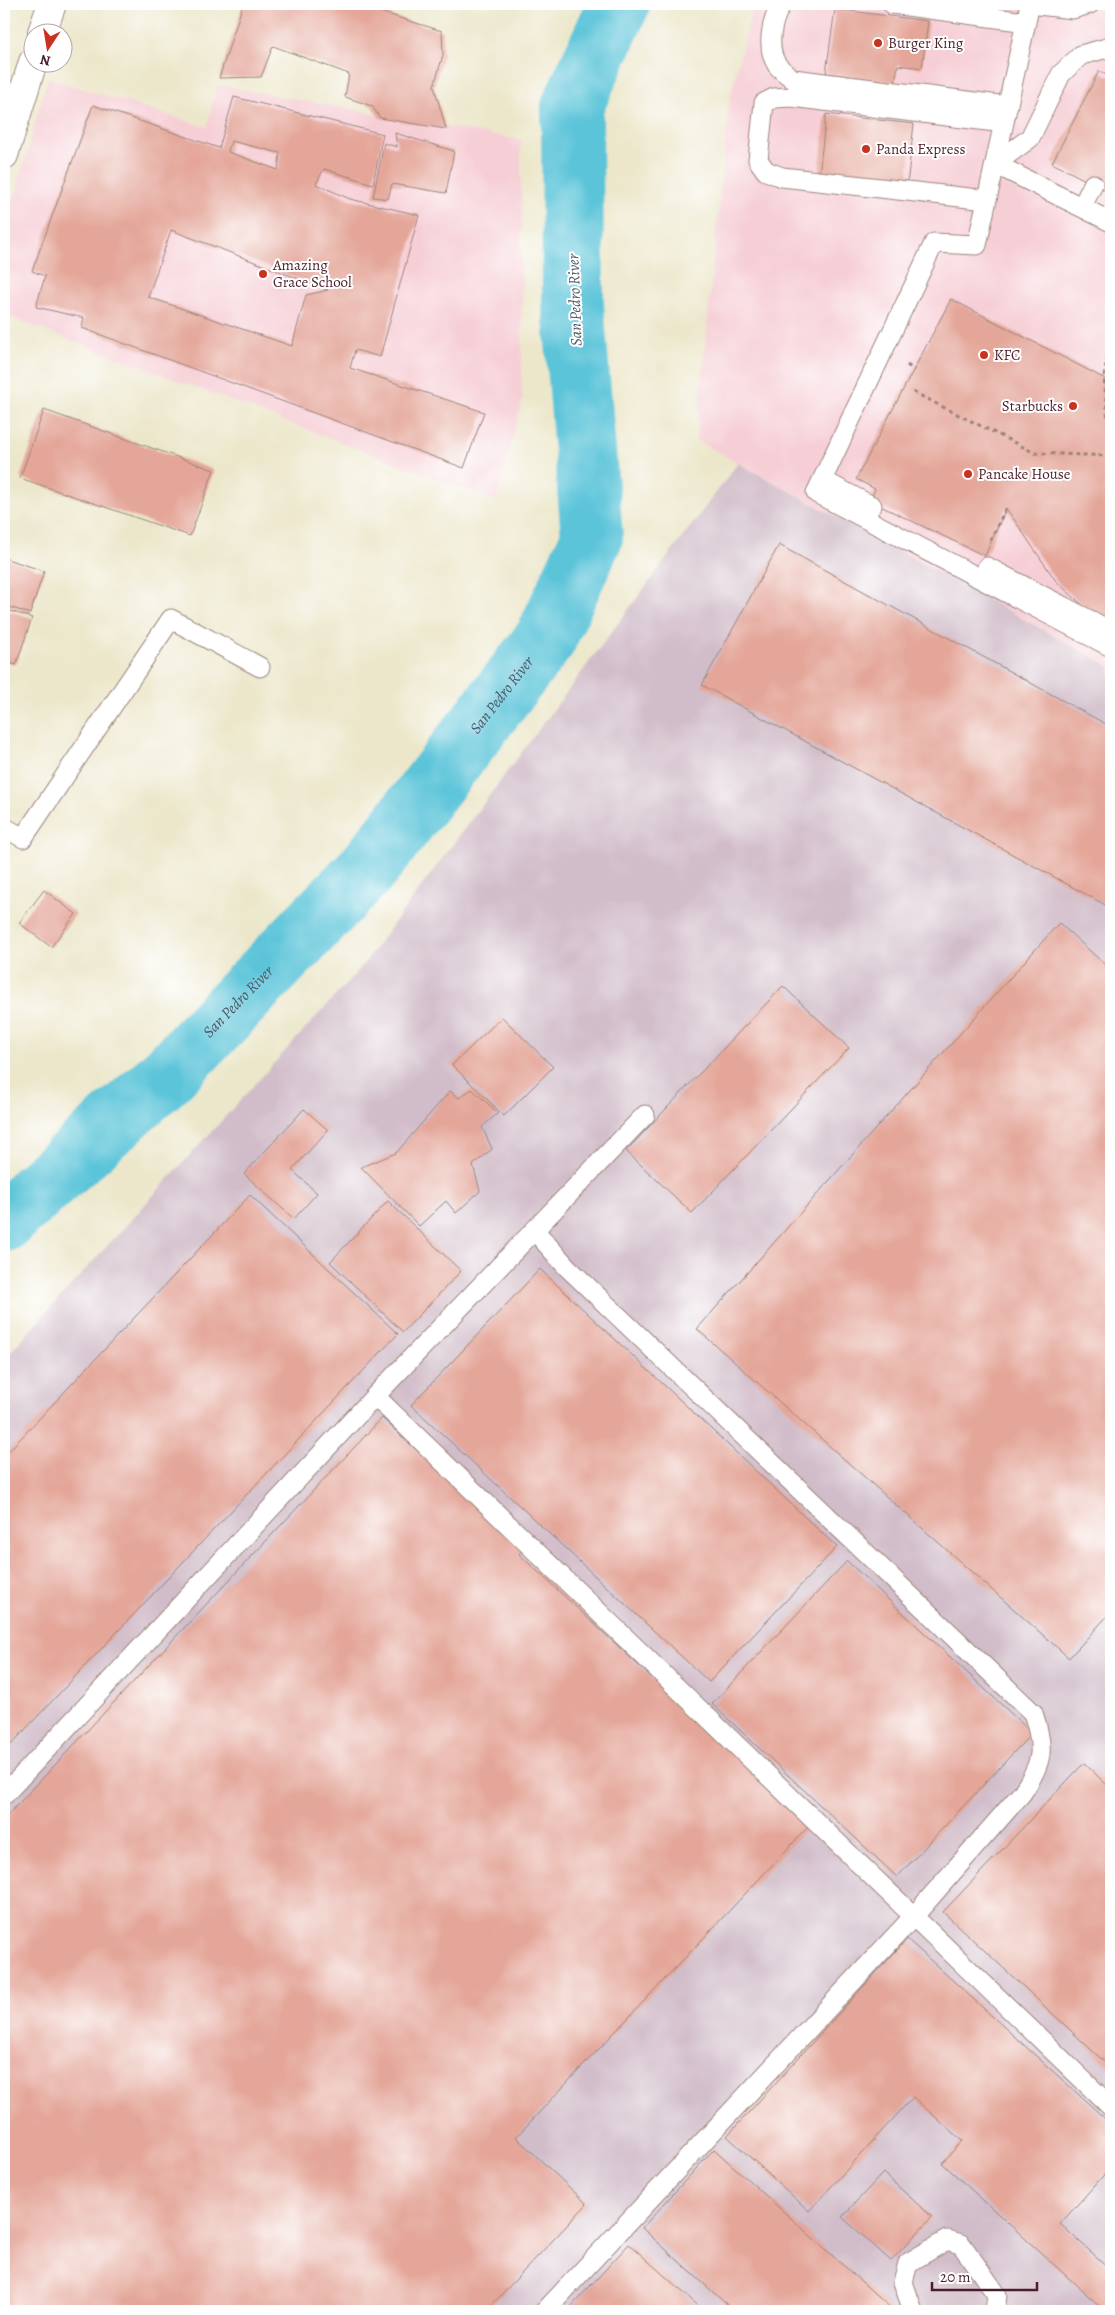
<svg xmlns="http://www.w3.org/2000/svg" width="1115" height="2315" font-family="Alegreya,serif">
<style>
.built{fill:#f6cfd6}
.industrial{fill:#d1bdc9}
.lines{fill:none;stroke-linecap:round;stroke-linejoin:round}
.river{stroke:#5cc4d9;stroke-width:62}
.building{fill:#e4a699;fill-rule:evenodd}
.service-casing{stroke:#9b837b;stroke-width:21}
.secondary-casing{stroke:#9b837b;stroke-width:30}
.path{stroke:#9b837b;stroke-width:3;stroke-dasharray:4 4;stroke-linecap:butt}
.service{stroke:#fff;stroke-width:19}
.secondary{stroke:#fff;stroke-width:28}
.poi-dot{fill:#c8321e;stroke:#fff;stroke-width:2}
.labels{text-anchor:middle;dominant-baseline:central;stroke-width:4;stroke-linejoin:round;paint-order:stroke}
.poi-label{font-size:15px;fill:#4a1f2b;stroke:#fff;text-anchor:start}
.water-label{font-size:16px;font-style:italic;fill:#505968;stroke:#fff}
</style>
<rect width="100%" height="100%" fill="#fff"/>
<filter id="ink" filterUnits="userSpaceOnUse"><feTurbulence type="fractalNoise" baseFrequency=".02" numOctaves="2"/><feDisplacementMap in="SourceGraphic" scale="10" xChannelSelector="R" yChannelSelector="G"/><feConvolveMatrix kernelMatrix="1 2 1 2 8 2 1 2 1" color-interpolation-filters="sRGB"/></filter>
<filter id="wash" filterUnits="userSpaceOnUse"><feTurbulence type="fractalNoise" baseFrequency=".0096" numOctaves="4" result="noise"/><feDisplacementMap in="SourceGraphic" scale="20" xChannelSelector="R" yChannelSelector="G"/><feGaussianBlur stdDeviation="1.12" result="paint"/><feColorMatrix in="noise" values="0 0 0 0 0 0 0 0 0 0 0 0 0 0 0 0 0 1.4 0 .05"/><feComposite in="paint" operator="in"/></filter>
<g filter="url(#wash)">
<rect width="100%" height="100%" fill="#ece7cb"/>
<path class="built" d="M753 4H1111V667L696 440 729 101Z
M48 78 207 127 217 85 521 140 522 401 496 501 4 315V233Z"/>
<path class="industrial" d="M738 463 1111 667V2311H4V1359L359 970Z"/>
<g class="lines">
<path class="river" id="s1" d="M4 1221 167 1075 370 866 546 638 592 537 573 305 572 107 619 4"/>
</g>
<g id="blocks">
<path class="building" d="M243 4H354L442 31 443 55 434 86 446 129 380 118 372 106 345 97 349 74 273 46 261 77 219 78Z
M835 9 928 21 922 68 898 65 895 82 826 73Z
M1099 71 1111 77V193L1052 163Z
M234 97 383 134 373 184 324 169 316 184 350 199 419 215 380 357 355 350 350 368 484 412 464 468 82 328 84 318 36 307 45 276 32 271 93 105 219 148ZM231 141 280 153 278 170 228 152ZM171 230 328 290 306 295 292 346 148 297Z
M826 114 914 124 907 185 819 175Z
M395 133 454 151 446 193 392 184 388 199 373 197 384 143 397 147Z
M951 299 1111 382V627L1098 619 1056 581 1006 508 985 556 870 501 875 489 856 479Z
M44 410 214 470 190 536 20 478Z
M779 545 1111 727V908L702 685Z
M4 558 44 571 30 614 4 605Z
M4 609 32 618 16 665 4 661Z
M44 890 76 914 51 947 19 923Z
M1059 923 1111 970V1612L1069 1658 697 1329Z
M783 986 849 1048 692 1213 626 1151Z
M502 1017 553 1067 504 1116 452 1065Z
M472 1089 498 1113 482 1127 492 1149 473 1165 480 1191 456 1213 446 1201 419 1226 361 1167 396 1153 450 1091 459 1098Z
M304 1109 328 1130 292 1170 317 1193 294 1219 244 1174Z
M250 1195 398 1334 4 1752V1456Z
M388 1201 461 1271 403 1332 330 1262Z
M540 1269 837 1547 709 1682 411 1405Z
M382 1418 523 1549 519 1554 810 1825 516 2137 587 2204 486 2311H4V1819Z
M847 1561 1032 1733 897 1877 712 1704Z
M1084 1763 1111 1789V2068L943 1912Z
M907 1939 1111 2124V2167L1060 2224 1111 2270V2311H1105L942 2163 962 2141 913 2097 809 2211 727 2136Z
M714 2149 894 2311H734L642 2228Z
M883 2173 932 2217 891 2261 842 2217Z
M629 2244 704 2311H567Z"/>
</g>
</g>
<g filter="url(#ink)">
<use href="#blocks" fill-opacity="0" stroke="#9b837b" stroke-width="1"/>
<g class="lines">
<g class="service-casing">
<path id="service" d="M782 4C771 20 766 48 777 65 781 70 788 75 793 79L1007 106
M892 4 1026 22
M1030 4 977 245 934 243 816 493 1111 647
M1030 4 1073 9 1090 4
M995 164 1030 138 1061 74 1081 55 1111 47
M995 164 1111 222
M987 200 782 177 766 171 758 160 764 103 774 98 791 97 1004 123
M1082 207 1093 184
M822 480 872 506
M987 567 1111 631
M4 827 23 838 171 619 260 667
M535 1231 567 1267 1033 1713C1045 1749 1043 1762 1022 1793L913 1917 545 2311
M375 1396 1111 2107
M4 1795 375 1396 645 1115
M913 2311 903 2282 908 2263 947 2240 961 2244 997 2295 995 2311"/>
</g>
<g class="secondary-casing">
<path id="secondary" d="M42 32 52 4
M4 155 33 62"/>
</g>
<path class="path" d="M1111 333 1104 377 1111 453
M907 365 914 370
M913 392 1035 453 1111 456
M990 541 1006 508"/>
<use href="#service" class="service"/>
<use href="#secondary" class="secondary"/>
</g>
</g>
<g class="poi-dot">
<circle cx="878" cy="43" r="5"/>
<circle cx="866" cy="149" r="5"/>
<circle cx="263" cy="274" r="5"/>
<circle cx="984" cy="355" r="5"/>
<circle cx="1073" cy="406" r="5"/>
<circle cx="968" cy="474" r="5"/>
</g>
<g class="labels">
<g class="poi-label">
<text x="888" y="43">Burger King</text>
<text x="876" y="149">Panda Express</text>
<text x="273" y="265">Amazing<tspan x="273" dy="17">Grace School</tspan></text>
<text x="994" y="355">KFC</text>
<text x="1063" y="406" text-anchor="end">Starbucks</text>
<text x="978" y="474">Pancake House</text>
</g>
<g class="water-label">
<text transform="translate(575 300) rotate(-92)">San Pedro River</text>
<text stroke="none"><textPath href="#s1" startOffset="726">San Pedro River</textPath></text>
<text stroke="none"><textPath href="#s1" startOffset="321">San Pedro River</textPath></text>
</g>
</g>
<rect width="1115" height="2315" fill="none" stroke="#fff" stroke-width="20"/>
<g transform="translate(48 48) rotate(192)"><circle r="24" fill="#ffffff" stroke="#b7a5aa"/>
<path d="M0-4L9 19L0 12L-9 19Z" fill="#c8321e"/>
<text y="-8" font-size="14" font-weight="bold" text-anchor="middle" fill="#4a1f2b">N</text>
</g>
<path d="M932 2282v8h105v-8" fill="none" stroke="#4a1f2b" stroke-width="2.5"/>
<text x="940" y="2282" font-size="15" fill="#4a1f2b" stroke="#ffffff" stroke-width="4" paint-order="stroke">20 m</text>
</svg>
